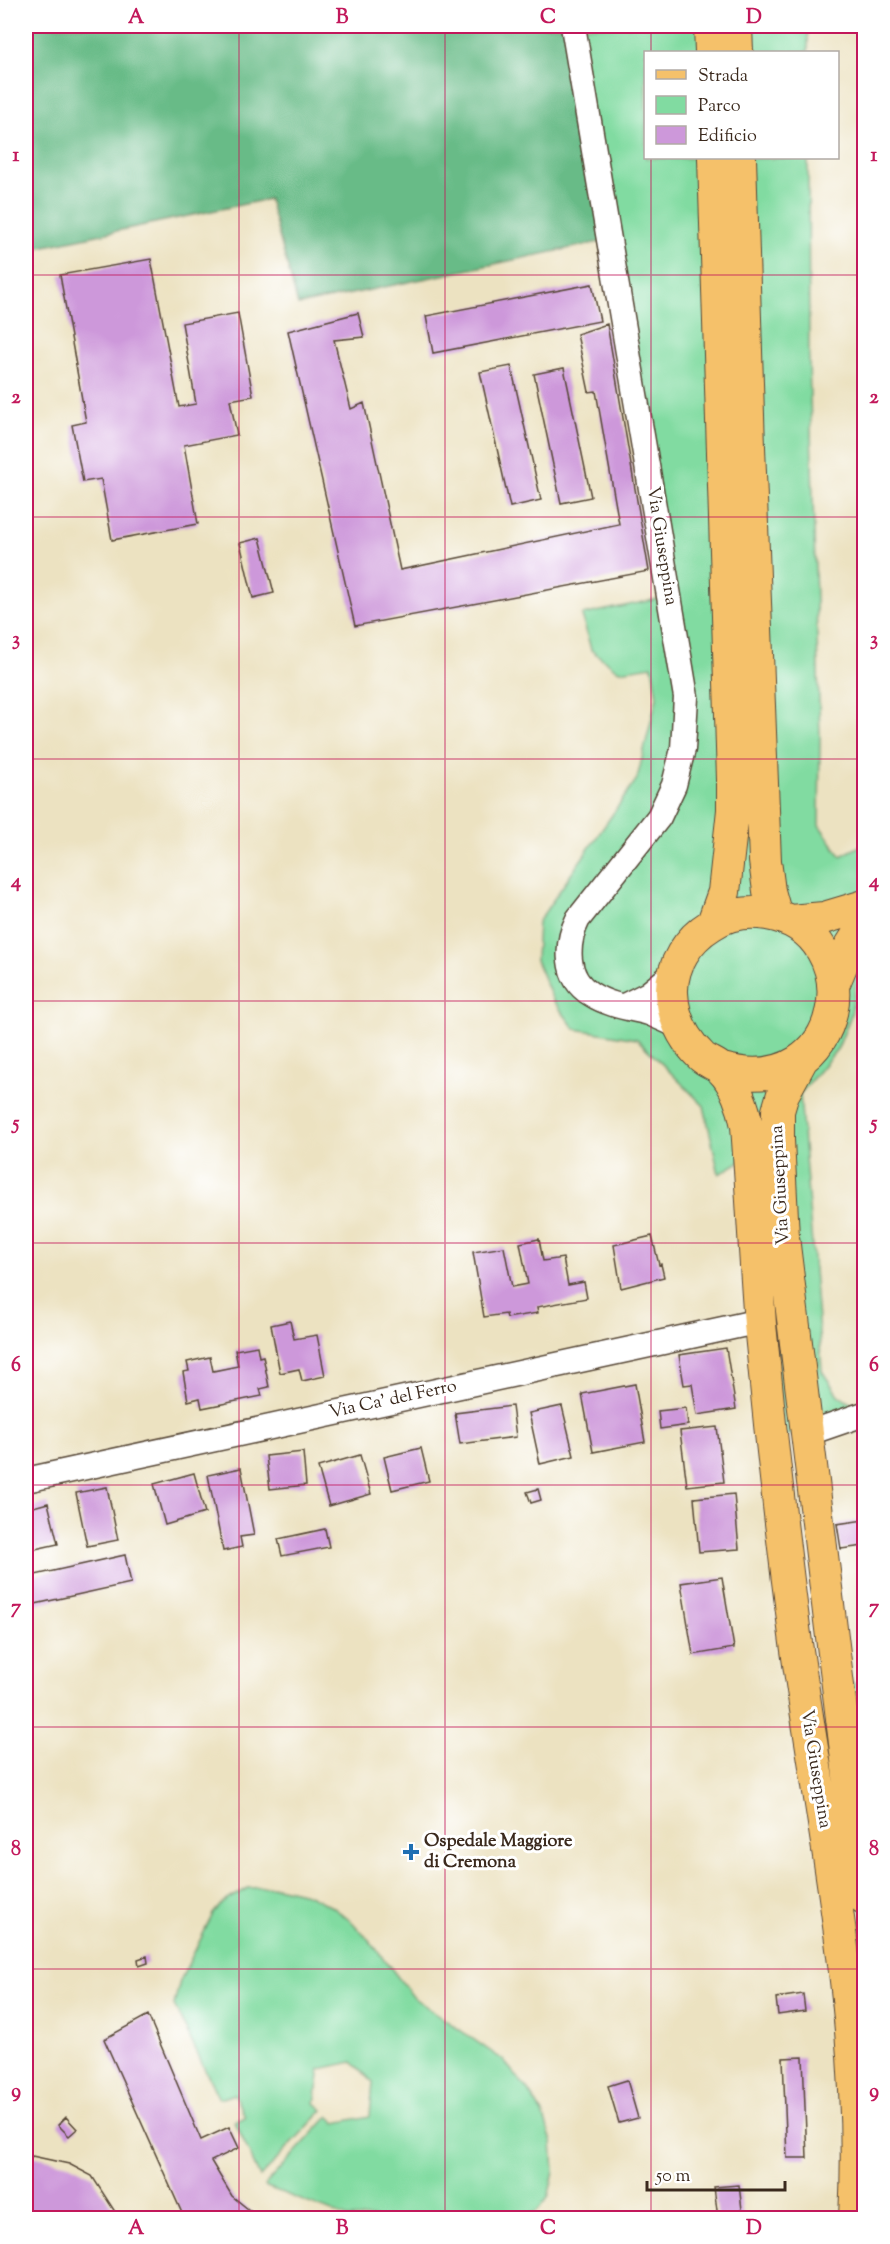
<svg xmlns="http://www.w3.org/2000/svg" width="890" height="2244" font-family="'Sorts Mill Goudy',serif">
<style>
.green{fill:#81dba1;stroke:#5e8260;stroke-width:1.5}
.forest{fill:#68bb87;stroke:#527252;stroke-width:1.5}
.building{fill:#cd98da}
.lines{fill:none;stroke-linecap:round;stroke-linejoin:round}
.minor-casing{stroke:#564636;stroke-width:27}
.major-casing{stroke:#564636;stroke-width:34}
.minor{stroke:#fff;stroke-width:24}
.major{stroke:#f5c16b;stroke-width:32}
.grid{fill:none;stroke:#c2185b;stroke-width:1.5;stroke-opacity:0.55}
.poi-dot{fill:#1f6fb2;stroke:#fff;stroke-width:2}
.labels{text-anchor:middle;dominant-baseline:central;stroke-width:6;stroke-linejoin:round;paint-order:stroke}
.street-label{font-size:18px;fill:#3b2a1e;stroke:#fff}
.poi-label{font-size:18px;font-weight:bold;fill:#3b2a1e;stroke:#fff;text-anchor:start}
.neatline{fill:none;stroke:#c2185b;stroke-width:2}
.grid-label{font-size:20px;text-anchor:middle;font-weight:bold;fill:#c2185b}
</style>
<rect width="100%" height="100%" fill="#fff"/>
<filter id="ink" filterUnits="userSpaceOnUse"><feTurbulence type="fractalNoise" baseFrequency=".0167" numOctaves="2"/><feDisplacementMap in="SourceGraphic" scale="12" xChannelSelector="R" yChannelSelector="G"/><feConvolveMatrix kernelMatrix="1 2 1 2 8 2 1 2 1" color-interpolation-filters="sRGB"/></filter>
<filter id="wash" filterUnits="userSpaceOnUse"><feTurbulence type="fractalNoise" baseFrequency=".008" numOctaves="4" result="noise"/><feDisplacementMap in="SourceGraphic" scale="24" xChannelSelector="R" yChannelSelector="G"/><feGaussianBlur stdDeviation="1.35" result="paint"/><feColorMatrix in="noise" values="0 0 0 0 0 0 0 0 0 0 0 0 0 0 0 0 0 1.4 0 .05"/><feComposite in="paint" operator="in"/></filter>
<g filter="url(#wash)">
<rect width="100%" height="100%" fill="#ece2c1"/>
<path class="green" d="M570 26H808V52H646V158H808L809 361 820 737 819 825 841 856 864 844V959L859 966 851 1015 838 1048 800 1094 822 1371 838 1395 864 1412 772 1441 749 1156 719 1174 704 1106 637 1039 575 1029 553 1000 536 960 538 922 637 779 657 697 652 666 619 671 591 650 582 615 667 597Z
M864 1682V1802L847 1684Z
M277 1887 307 1894 334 1908 353 1923 370 1941 414 1998 503 2060 527 2089 543 2114 552 2142 554 2172 548 2198 537 2211 524 2218H348L264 2186 329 2116 336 2123 370 2116 373 2082 352 2062 320 2069 315 2103 323 2110 260 2177 235 2122 245 2117 234 2094 219 2099 174 2005 180 1981 213 1914 223 1902 248 1888Z"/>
<path class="forest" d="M26 26H570L605 241 298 305 269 199 26 250Z"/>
<g id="blocks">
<path class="building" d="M151 259 179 407 196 404 182 323 238 313 253 396 230 400 237 435 184 445 198 524 112 540 101 479 83 482 72 425 86 422 60 275Z
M592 284 600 321 433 353 426 316Z
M358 313 364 337 334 340 351 409 364 403 400 570 619 524 596 391 589 392 577 334 607 324 649 571 355 626 288 331Z
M511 366 541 500 510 507 480 372Z
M564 368 591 497 561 503 534 374Z
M260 538 274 593 253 598 240 543Z
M652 1236 659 1265 661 1264 664 1277 621 1288 614 1245Z
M539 1239 543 1261 563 1258 568 1285 584 1282 587 1298 537 1307 538 1313 507 1318 506 1314 484 1317 473 1252 504 1247 512 1287 528 1284 520 1243Z
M290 1321 294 1339 317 1335 325 1376 302 1381 299 1369 280 1373 271 1325Z
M257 1346 259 1357 263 1356 269 1387 260 1389 262 1396 202 1408 200 1398 188 1401 183 1372 189 1371 187 1362 210 1357 213 1371 238 1366 235 1350Z
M726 1348 736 1409 697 1415 692 1384 684 1385 679 1355Z
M635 1384 645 1442 593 1452 582 1394Z
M512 1406 516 1437 460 1444 455 1413Z
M562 1406 574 1456 540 1464 529 1413Z
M686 1408 688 1425 660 1429 658 1411Z
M717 1427 724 1482 687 1486 680 1431Z
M421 1448 429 1481 392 1490 384 1457Z
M303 1452 306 1485 270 1489 266 1456Z
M360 1455 371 1494 329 1506 318 1467Z
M241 1468 254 1535 240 1537 242 1547 223 1551 208 1475Z
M194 1473 205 1513 165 1525 154 1484Z
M107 1487 118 1540 87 1546 76 1493Z
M538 1489 541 1500 531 1503 527 1492Z
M734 1494 739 1549 699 1552 694 1498Z
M48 1503 58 1544 26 1551V1509Z
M864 1520V1546L841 1549 837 1524Z
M325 1529 329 1547 282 1556 278 1539Z
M125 1555 131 1583 26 1606V1577Z
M722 1577 734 1648 693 1655 681 1583Z
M147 1956 148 1963 139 1966 138 1959Z
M803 1994 805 2011 778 2015 776 1998Z
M148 2015 201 2140 229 2127 239 2148 211 2161 232 2196 259 2218H186L182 2213 104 2039Z
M803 2057 807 2158H787L783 2058Z
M627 2080 638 2118 619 2123 608 2086Z
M66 2117 77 2129 69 2136 58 2125Z
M32 2156 69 2164 92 2176 119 2218H26V2165Z
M739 2185 743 2218H718L714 2187Z"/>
</g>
</g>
<g filter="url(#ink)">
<use href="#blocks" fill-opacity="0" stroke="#564636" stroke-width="1.5"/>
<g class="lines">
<g class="minor-casing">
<path id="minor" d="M573 26 686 697 683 749 674 785 659 817 578 919C566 943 564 978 591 994 608 1005 629 1008 649 1013 659 1017 669 1022 679 1026
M624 1006 648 994 674 973
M806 1434 864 1414
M26 1480 760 1321"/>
</g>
<g class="major-casing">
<path id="major" d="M710 26 711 52
M736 26 737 52
M740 158 749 447 765 861 769 891 776 916
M790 921 824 918 864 906
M713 923 724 892 733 810V780L714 158
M834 983 847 952 864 925
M802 1059 783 1094 778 1111V1140L783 1237 864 1898
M722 1069C849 1104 872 931 767 914 748 911 727 914 711 925 688 939 671 965 672 993 673 1018 684 1040 702 1057 708 1062 716 1064 721 1069 735 1082 744 1108 747 1126 752 1192 755 1258 760 1324 770 1431 782 1537 796 1643 823 1834 866 2025 855 2218"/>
</g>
<use href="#minor" class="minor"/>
<use href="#major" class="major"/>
</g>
</g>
<path class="grid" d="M239 26V2218M445 26V2218M651 26V52M651 158V2218M26 275H864M26 517H864M26 759H864M26 1001H864M26 1243H864M26 1485H864M26 1727H864M26 1969H864"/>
<path class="poi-dot" d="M408 1843h6v6h6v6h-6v6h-6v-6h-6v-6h6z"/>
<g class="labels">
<g class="street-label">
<text transform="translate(661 546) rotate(81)">Via Giuseppina</text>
<text transform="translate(781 1185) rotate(-93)">Via Giuseppina</text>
<text transform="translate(393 1400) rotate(-12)">Via Ca' del Ferro</text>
<text transform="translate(815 1769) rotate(81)">Via Giuseppina</text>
</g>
<g class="poi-label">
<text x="424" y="1842">Ospedale Maggiore<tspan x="424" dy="21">di Cremona</tspan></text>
</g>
</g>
<rect width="890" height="2244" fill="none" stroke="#fff" stroke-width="66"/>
<rect x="644" y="51" width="195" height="108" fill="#ffffff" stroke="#b1aaa5" stroke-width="1.5"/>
<rect x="656" y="70" width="30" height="9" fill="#f5c16b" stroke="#b1aaa5" stroke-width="1.5"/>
<text x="698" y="81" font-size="18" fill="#3b2a1e">Strada</text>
<rect x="656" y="96" width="30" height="18" fill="#81dba1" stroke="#b1aaa5" stroke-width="1.5"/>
<text x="698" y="111" font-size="18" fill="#3b2a1e">Parco</text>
<rect x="656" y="126" width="30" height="18" fill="#cd98da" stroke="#b1aaa5" stroke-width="1.5"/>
<text x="698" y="141" font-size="18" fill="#3b2a1e">Edificio</text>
<path d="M647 2181v9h138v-9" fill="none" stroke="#3b2a1e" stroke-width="3"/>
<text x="656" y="2181" font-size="18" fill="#3b2a1e" stroke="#ffffff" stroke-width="4.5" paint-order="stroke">50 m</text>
<rect x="33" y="33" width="824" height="2178" class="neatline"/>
<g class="grid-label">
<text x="136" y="23">A</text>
<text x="342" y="23">B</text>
<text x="548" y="23">C</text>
<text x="754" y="23">D</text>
<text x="16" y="161">1</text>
<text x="874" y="161">1</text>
<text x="16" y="403">2</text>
<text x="874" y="403">2</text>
<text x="16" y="645">3</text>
<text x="874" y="645">3</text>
<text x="16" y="887">4</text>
<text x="874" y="887">4</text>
<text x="16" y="1129">5</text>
<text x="874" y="1129">5</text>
<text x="16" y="1371">6</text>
<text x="874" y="1371">6</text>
<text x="16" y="1613">7</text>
<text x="874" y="1613">7</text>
<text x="16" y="1855">8</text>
<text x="874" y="1855">8</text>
<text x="16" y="2097">9</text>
<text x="874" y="2097">9</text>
<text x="136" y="2234">A</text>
<text x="342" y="2234">B</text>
<text x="548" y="2234">C</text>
<text x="754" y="2234">D</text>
</g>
</svg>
